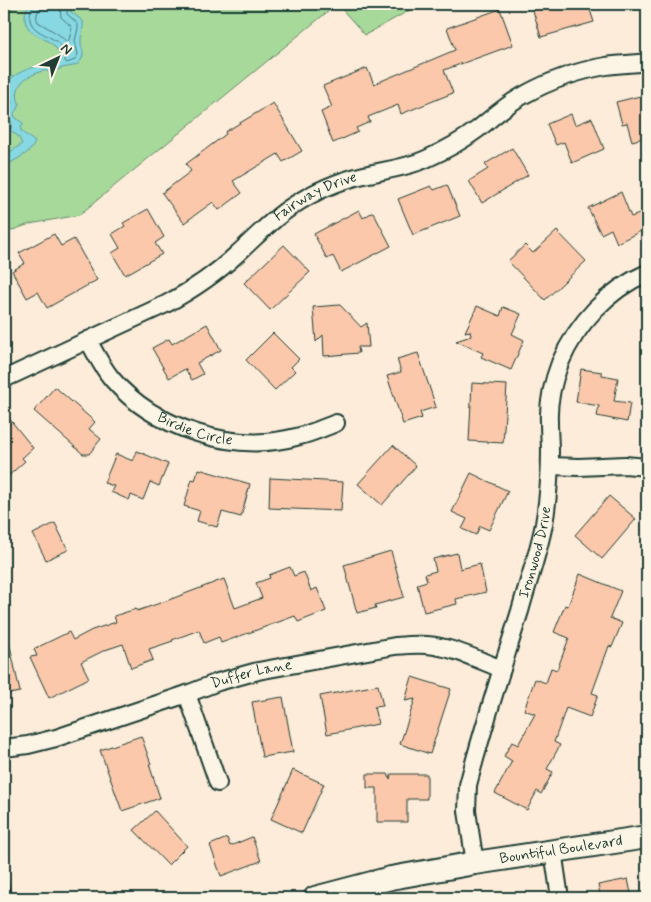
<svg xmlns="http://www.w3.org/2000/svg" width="651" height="902" font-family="Mynerve,sans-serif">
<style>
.green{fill:#a7d99b;stroke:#638b68}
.water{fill:#87d8e2;stroke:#5d9a9c}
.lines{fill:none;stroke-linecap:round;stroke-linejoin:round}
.shore{stroke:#497b7a;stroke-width:1}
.building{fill:#fbc8ab;stroke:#1f3d34}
.lane-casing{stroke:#1f3d34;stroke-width:11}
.street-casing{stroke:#1f3d34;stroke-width:20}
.secondary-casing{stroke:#1f3d34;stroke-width:26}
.path{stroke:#1f3d34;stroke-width:3;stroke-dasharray:4 4;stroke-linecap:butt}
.lane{stroke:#fcf5e5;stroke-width:8}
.street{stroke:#fcf5e5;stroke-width:16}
.secondary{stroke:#fcf5e5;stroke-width:22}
.labels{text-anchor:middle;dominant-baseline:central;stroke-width:5;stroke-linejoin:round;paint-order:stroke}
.street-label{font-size:15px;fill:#1f3d34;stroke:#fcf5e5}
</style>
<rect width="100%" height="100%" fill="#fcecd9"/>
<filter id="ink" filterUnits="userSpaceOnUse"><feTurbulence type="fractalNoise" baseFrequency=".02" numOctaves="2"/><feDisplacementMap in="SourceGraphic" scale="10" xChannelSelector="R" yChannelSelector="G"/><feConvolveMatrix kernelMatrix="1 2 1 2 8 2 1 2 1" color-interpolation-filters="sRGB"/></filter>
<g filter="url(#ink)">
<path class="green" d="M4 4H421L365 35 337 4 79 215 30 224 4 233Z"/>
<path class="water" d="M30 4H71V12L83 21C84 29 81 32 81 40 80 45 84 51 83 55 81 67 71 66 62 68 58 69 55 72 51 72 46 72 47 70 43 71 40 71 28 77 25 79 19 84 16 92 18 100 19 103 20 103 19 107 18 108 14 113 14 113L15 117 24 124 21 127V131L35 142C31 155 13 159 4 168V156L22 144 19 137 10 130C15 122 9 120 5 114 11 103 17 104 5 93 4 74 31 68 45 64 50 62 55 59 61 58 59 53 57 48 52 44 42 36 26 34 25 18 25 12 26 9 30 4Z"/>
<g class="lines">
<path class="shore" d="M33 4C32 10 29 13 30 20 34 38 68 35 65 61L67 63 75 60 78 54 75 41 78 28V24L67 14V4
M40 4C40 11 34 15 38 22L58 34 67 42 69 40 72 27 61 17 60 4"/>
</g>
<path class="building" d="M531 4H588L594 22 541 37Z
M500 9 513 45 444 70 453 93 401 114 398 105 368 117 370 122 356 128 358 132 333 143 321 112 332 107 323 86 367 68 374 84 455 50 447 28Z
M644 95 647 107V137L632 141 627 123 622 124 616 102Z
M273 103 302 151 283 162 278 154 233 181 242 193 219 210 213 202 184 223 162 193 191 171 186 164 226 134 225 132Z
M571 114 575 125 592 118 604 149 572 163 564 142 556 145 547 124Z
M512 148 528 175 482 203 469 181 488 169 485 164Z
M447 185 460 216 413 235 398 199 431 186 434 190Z
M621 192 631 217 647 211V228L617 243 611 229 601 234 588 208Z
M148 209 164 237 155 243 162 254 125 275 112 253 120 248 112 234 125 226 123 223Z
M359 210 363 218 373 212 391 246 341 272 333 256 327 259 314 234Z
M557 231 586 261 545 300 508 261 525 245 533 253Z
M54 234 61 246 74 239 97 280 47 308 38 292 27 298 12 271 25 263 19 253Z
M284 245 310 272 270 310 244 283Z
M340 305 361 327 367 323 369 347H358L359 353 324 356 323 335 316 342 313 307Z
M477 306 500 316 503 307 521 314 512 334 524 340 511 370 481 357 483 353 456 341 471 336 470 331 465 332Z
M207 324 221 350 197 363 203 374 192 380 185 369 169 378 152 348 169 339 172 344Z
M273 333 299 359 291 367 295 371 275 390 246 360Z
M418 353 436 407 420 412 422 418 403 424 387 376 401 372 397 359Z
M581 369 602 372V375L618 378 614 401 630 403 627 422 597 416 599 406 576 402Z
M472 383 507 385 503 443 469 441Z
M55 387 95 422 89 429 101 439 89 454H83L34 411Z
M4 412 33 448 22 458 25 461 4 480Z
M393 445 416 466 382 505 358 484Z
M137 451 168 464 159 486 150 482 143 500 131 495 129 500 111 492 114 486 104 483 116 454 133 461Z
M199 469 250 484 241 517 222 512 217 527 197 521 200 511 184 506 192 479 195 480Z
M471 473 508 491 489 530 480 526 476 535 462 529 467 519 452 512Z
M270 478 343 482 341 511 269 508Z
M609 496 636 519 602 559 575 535Z
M55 523 68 550 46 560 33 534Z
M391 551 404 597 375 605 376 608 357 613 344 565Z
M457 553 460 568V569L480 564 486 592 456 599 457 604 424 612 417 584 427 581 425 574 436 571 433 559Z
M290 567 294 576 304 572 311 591 317 588 326 611 298 622 295 616 221 643 219 637 204 643 199 630 172 640 173 641 149 649 153 660 131 668 123 644 105 650 81 662 89 678 49 698 30 657 37 656 34 649 69 632 73 640 92 630 116 622 114 616 136 609 137 611 166 601 224 579 235 608 262 598 256 583 270 578 269 575Z
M580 574 621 591 610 618 622 623 612 647 609 646 592 693 598 695 590 717 566 708 554 742 560 745 547 769 553 772 541 794 537 791 527 810 495 793 512 761 504 756 512 742 518 745 535 714 524 710 535 679 546 683 551 668 557 670 569 638 554 632 565 605 568 606Z
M4 646H10L20 692 4 695Z
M412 677 451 689 430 754 400 744 415 699 405 701Z
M378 685 383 706 374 707 378 724 327 734 320 696Z
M283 697 293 752 262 757 252 702Z
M141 736 151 764H149L160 798 122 811 100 750Z
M293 770 324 784 302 833 271 819Z
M367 774H388L390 779 391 774H427V799H407V822H377V788H367Z
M155 811 187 846 168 865 134 830Z
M252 837 261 861 221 876 210 845 227 838 230 846Z
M628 879 632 898H601L598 885Z"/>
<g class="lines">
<g class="lane-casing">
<path id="lane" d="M4 884 6 898"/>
</g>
<g class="street-casing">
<g id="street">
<path id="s1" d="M88 340C95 353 102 367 112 379 154 428 233 454 296 437 310 434 323 428 336 423"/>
<path id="s2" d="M4 379 166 304C192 290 216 274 237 254 255 238 271 220 291 207 313 192 338 181 364 175 385 170 406 168 426 159 444 151 462 141 478 129 493 117 507 104 524 95 549 81 577 71 606 66 619 64 634 64 647 62"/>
<path d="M550 466 579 467 625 465 647 467"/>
<path d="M187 694 218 783"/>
<path id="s3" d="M4 748 28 745 56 738 187 694 218 682 258 671 395 646C406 645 416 644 427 645 453 647 478 660 502 669"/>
<path d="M553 851 560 898"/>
<path id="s4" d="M475 863 467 811 468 785C483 727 502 669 520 611 528 582 538 554 544 524 548 500 550 476 550 452 550 442 549 432 549 422 548 402 553 381 560 363 577 323 608 290 647 273"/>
</g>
</g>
<g class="secondary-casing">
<g id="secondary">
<path id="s5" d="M315 898 391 878 475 863 647 837"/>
</g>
</g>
<path class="path" d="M4 10 16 4"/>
<use href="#lane" class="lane"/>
<use href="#street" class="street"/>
<use href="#secondary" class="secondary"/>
</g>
</g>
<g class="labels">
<g class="street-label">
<text stroke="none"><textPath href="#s2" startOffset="364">Fairway Drive</textPath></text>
<text stroke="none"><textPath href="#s1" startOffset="145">Birdie Circle</textPath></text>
<text stroke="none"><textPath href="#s4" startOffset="321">Ironwood Drive</textPath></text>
<text stroke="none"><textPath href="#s3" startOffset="259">Duffer Lane</textPath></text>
<text stroke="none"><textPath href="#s5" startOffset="251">Bountiful Boulevard</textPath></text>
</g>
</g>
<rect width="651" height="902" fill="none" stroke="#fcf5e5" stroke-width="20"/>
<rect x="10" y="10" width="631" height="882" fill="none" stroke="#1f3d34" stroke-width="2" filter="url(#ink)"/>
<g transform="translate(58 58) rotate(43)" stroke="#fcf5e5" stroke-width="4" paint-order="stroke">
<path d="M0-4L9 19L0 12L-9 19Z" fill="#1f3d34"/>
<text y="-8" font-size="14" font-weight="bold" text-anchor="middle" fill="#1f3d34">N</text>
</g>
</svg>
